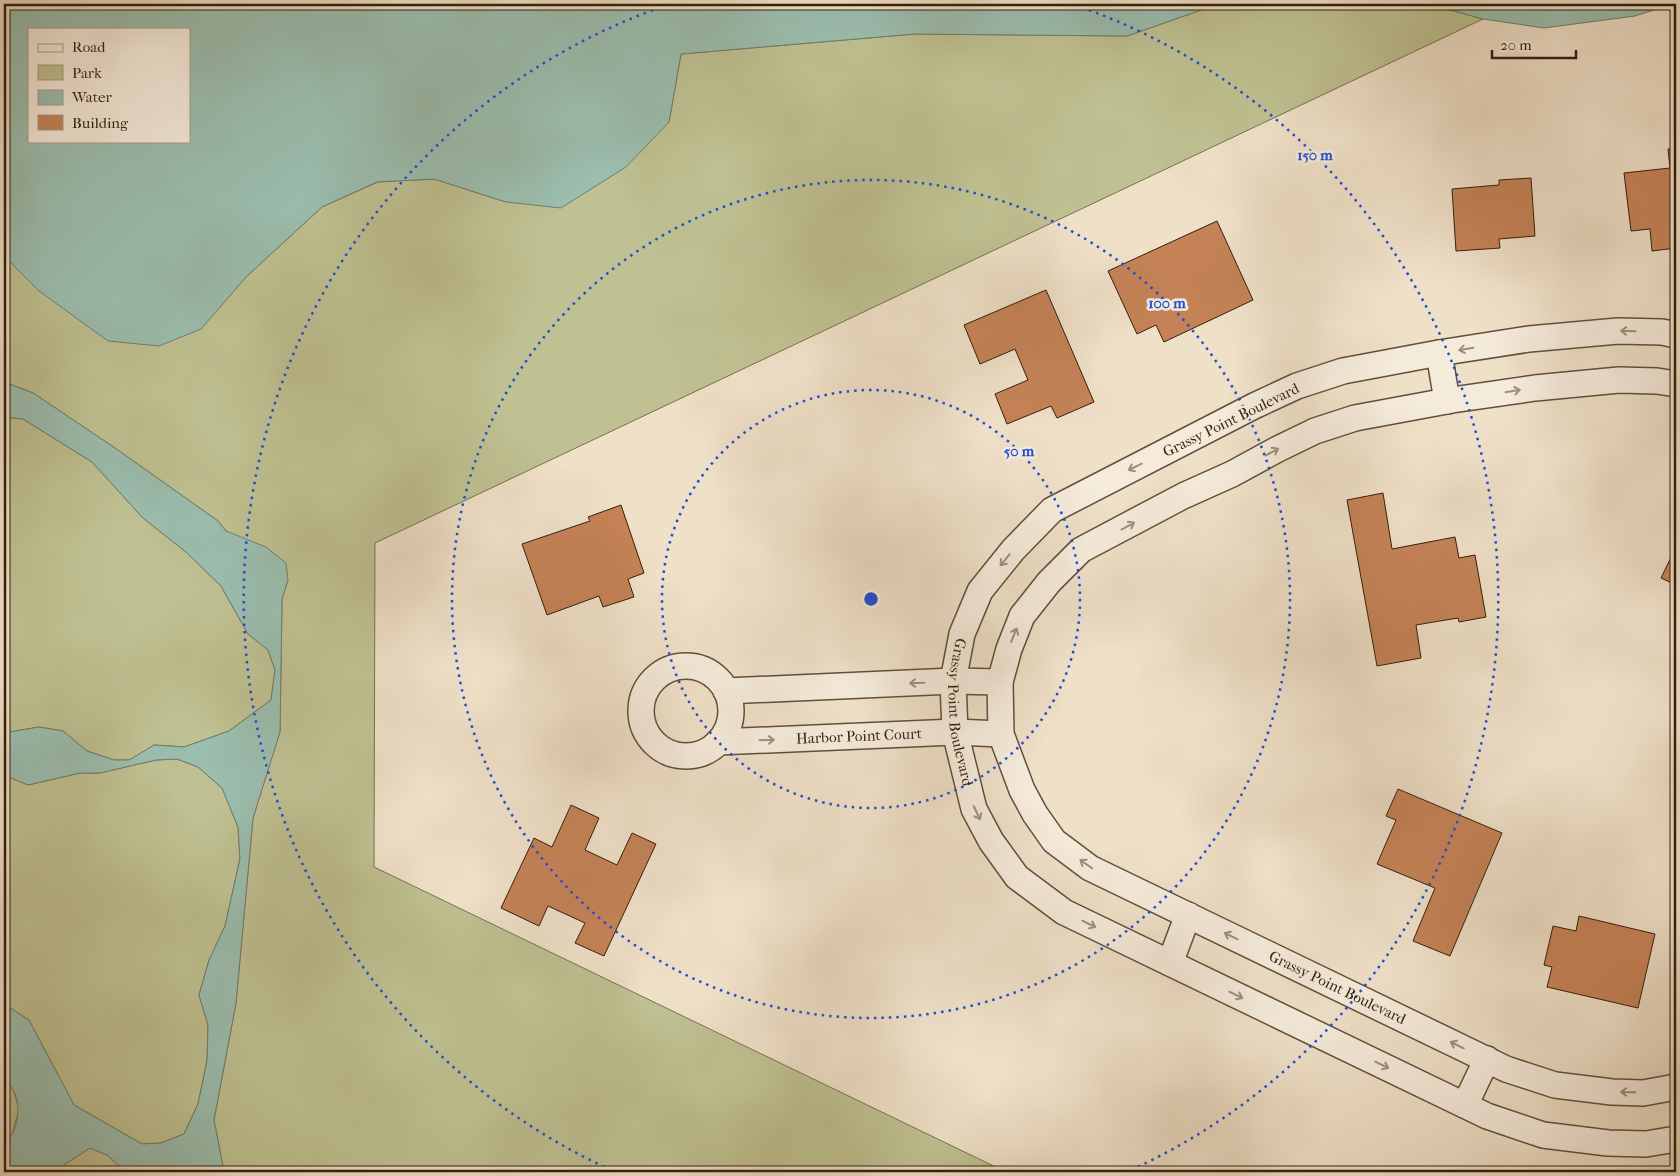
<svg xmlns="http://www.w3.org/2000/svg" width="1680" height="1176" font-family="'IM FELL French Canon',serif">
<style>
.green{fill:#bfc192;stroke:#78704e}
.water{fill:#9bbeaf;stroke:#717e6d;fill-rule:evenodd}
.building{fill:#c58257;stroke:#321f0b}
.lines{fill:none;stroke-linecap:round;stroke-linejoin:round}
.minor-casing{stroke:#614f3a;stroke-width:28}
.minor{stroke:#f5ebdb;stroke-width:25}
.oneway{stroke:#9d8f7d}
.ring{fill:none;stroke:#1d4ed8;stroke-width:2.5;stroke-dasharray:2.5 5}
.labels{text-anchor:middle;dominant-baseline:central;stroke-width:5;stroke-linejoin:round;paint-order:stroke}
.street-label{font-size:15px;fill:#321f0b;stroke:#f5ebdb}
.centre{fill:#1d4ed8;stroke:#f5ebdb;stroke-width:2.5}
.ring-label{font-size:15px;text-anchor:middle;font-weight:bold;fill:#1d4ed8;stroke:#f5ebdb;stroke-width:5;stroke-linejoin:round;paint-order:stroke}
</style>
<rect width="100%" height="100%" fill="#efe0c8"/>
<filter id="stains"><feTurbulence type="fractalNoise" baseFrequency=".004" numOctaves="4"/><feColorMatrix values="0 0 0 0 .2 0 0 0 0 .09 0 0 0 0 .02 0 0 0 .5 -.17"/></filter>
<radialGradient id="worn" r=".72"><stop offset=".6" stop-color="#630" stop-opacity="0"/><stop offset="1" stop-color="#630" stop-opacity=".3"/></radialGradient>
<path class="green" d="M1256 4H1429L1483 19 375 543 374 867 1006 1172H224L214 1120 236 1003 253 818 280 731 282 599 288 580 226 531 218 521 115 448 33 393 4 382V256L39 291 201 328 246 277 322 207 378 182 434 179 506 202 669 122 681 54 915 34 1127 36 1204 9Z
M4 417 23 419 92 462 143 518 186 552 221 586 248 634 268 650 275 670 271 700 229 731 184 747 154 745 130 760H114L87 751 63 731 39 727 4 733Z
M177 759 198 767 222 788 238 827 240 859 225 926 209 960 199 995 208 1025 207 1061 198 1104 184 1134 161 1143 142 1144 74 1105 29 1020 4 1004V775L28 785 80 773H100L156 760Z
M4 1080 12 1085 19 1109 11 1138 4 1144Z
M90 1148 107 1155 126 1172H53Z"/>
<path class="water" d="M4 4H1256L1204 9 1127 36 915 34 681 54 669 122 626 167 561 208 506 202 434 179 377 182 322 207 246 277 201 329 159 346 108 341 39 291 4 256ZM29 29H189V141H29Z
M1429 4H1673L1635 16 1544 28 1483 19Z
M4 382 33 393 115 448 218 521 226 531 266 547 286 563 288 580 282 599 280 732 253 818 236 1003 214 1120 224 1172H126L107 1155 90 1148 53 1172H4V1144C21 1130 24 1093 4 1080V1004L29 1020 74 1105 142 1144 161 1143 184 1134 198 1104 207 1061 208 1025 199 995 209 960 225 926 240 859 238 827 222 788 198 767 177 759 156 760 100 773H80L28 785 4 775V733L39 727 63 731 87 751 114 760H129L154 745 184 747 229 731 271 700 275 670 268 650 248 634 221 586 186 552 143 518 92 462 23 419 4 417Z"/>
<path class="building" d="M1676 148V248L1652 251 1650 229 1631 231 1624 173 1670 168 1668 149Z
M1531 178 1535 236 1499 239 1500 248 1456 251 1452 189 1499 185V180Z
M1217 221 1253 300 1164 342 1156 325 1137 334 1108 271Z
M1046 290 1094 402 1057 418 1051 406 1007 424 995 394 1028 380 1015 349 980 364 964 325Z
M1383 493 1392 549 1455 537 1459 558 1475 555 1486 617 1459 622 1458 618 1416 625 1421 658 1377 666 1347 500Z
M621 505 644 573 628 579 634 597 603 607 599 596 547 615 522 544 590 521 588 517Z
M1676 547V585L1661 578Z
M1398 789 1502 833 1450 956 1413 941 1435 888 1377 864 1396 820 1386 816Z
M571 805 599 818 585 850 617 865 632 833 656 844 604 956 575 943 585 923 548 906 539 926 501 908 534 838 552 847Z
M1579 916 1655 934 1638 1008 1547 987 1552 967 1544 965 1553 926 1576 931Z"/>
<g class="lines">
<g class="minor-casing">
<g id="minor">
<path id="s1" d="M1676 335 1662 332 1618 331 1529 339 1439 353 1343 371 1297 386 1254 406 1052 510 1013 550 980 591 962 634 953 681 955 732 974 809 991 841 1017 877 1064 912 1487 1116 1543 1135 1608 1143 1646 1144 1676 1139"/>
<path d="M1439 353 1447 401"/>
<path id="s2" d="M1676 384 1657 381 1619 380 1535 388 1452 400 1355 418 1315 431 1276 450 1232 474 1183 496 1081 550 1049 582 1022 616 1009 649 1000 682 1001 734 1022 790 1035 814 1054 841 1090 868 1506 1069 1555 1085 1612 1092 1643 1093 1676 1087"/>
<circle cx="686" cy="711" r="45"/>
<path d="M726 691 953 681 1000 682"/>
<path id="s3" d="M718 742 955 732 1001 734"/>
<path d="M1170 963 1188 915"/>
<path d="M1465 1105 1487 1059"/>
</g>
</g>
<use href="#minor" class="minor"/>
</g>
<defs><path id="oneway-shaft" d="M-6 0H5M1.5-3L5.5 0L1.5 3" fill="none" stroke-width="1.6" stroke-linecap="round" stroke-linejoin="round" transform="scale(1.25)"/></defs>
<g class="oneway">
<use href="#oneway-shaft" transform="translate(1628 331) rotate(-178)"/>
<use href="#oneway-shaft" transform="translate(1466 349) rotate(171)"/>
<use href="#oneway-shaft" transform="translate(1513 391) rotate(-9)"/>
<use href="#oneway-shaft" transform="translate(1272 452) rotate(-28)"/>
<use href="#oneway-shaft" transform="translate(1135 467) rotate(154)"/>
<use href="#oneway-shaft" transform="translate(1128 526) rotate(-28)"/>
<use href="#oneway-shaft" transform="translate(1005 560) rotate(129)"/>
<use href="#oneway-shaft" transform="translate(1014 635) rotate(-68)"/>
<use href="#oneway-shaft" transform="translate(917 683) rotate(178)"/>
<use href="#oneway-shaft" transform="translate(767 740) rotate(-2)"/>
<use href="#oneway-shaft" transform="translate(977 813) rotate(65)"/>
<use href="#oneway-shaft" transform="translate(1086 864) rotate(-145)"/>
<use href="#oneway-shaft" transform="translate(1089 924) rotate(26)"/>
<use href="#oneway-shaft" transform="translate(1231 936) rotate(-154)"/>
<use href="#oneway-shaft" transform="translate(1236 995) rotate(26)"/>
<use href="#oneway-shaft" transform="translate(1457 1045) rotate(-154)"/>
<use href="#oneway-shaft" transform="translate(1382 1065) rotate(26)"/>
<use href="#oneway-shaft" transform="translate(1628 1092) rotate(-179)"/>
</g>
<g class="ring">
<circle cx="871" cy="599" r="209"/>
<circle cx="871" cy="599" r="419"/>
<path d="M611 1170A628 628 0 0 1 667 5M1075 5A628 628 0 0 1 1131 1170"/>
</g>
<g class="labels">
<g class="street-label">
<text transform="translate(1231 420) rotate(-26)">Grassy Point Boulevard</text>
<text stroke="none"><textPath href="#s1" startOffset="894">Grassy Point Boulevard</textPath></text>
<text stroke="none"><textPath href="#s3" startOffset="141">Harbor Point Court</textPath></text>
<text stroke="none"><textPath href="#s2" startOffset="1279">Grassy Point Boulevard</textPath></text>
</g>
</g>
<circle cx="871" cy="599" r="8" class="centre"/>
<g class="ring-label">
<text x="1315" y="160">150 m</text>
<text x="1167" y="308">100 m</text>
<text x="1019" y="456">50 m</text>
</g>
<rect width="1680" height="1176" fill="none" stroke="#efe0c8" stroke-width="20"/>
<rect x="5" y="5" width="1670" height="1166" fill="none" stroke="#321f0b" stroke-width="2.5"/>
<rect x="10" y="10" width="1660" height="1156" fill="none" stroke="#321f0b"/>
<rect x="28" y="28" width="162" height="115" fill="#f5ebdb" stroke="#a79988"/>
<rect x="38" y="44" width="25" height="8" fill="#f5ebdb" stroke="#a79988"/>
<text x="72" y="52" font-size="15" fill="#321f0b">Road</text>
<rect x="38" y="65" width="25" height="15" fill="#bfc192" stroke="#a79988"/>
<text x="72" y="78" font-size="15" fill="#321f0b">Park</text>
<rect x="38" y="90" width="25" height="15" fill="#9bbeaf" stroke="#a79988"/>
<text x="72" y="102" font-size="15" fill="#321f0b">Water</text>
<rect x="38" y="115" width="25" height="15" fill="#c58257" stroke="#a79988"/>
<text x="72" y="128" font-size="15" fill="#321f0b">Building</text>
<path d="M1492 50v8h84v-8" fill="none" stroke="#321f0b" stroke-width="2.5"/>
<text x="1500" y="50" font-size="15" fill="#321f0b" stroke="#f5ebdb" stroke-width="4" paint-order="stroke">20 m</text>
<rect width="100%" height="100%" filter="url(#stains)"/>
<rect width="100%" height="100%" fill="url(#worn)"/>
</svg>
